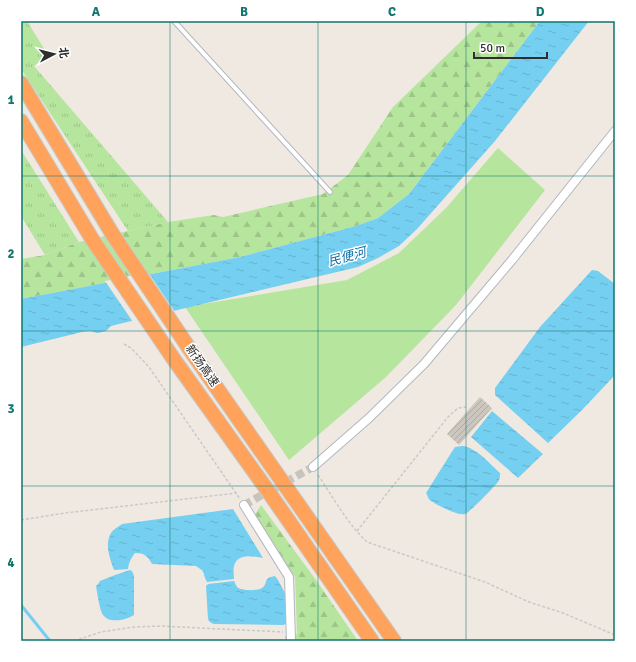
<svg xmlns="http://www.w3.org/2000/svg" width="636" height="662" font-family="Signika,'Noto Sans SC',sans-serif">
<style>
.grass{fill:url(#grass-tufts)}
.forest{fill:url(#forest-firs)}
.garden{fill:#b6e59e}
.water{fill:url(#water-ripples)}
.pier{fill:#efe9e1}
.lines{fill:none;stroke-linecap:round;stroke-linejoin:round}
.stream{stroke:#75cff0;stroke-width:3}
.building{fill:url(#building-hatch)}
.street-tunnel{stroke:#c8c4bd;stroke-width:8;stroke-dasharray:8 4;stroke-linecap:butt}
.lane-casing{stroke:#b4b7c1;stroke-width:6}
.street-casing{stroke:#b4b7c1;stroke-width:10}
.highway-casing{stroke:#c9c9c9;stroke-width:16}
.path{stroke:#c9c9c9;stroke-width:1.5;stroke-dasharray:3 2;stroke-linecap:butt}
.lane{stroke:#fff;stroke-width:4}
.street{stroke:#fff;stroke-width:8}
.highway{stroke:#ffa35c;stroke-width:14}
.grid{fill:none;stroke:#0f766e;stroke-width:1;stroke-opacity:0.55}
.labels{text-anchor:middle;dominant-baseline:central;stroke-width:3;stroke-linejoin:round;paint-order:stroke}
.street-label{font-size:12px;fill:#2e2e2e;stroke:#fff}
.water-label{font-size:13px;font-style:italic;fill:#0d6fa3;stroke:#fff}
.neatline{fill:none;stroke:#0f766e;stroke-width:1.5}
.grid-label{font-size:13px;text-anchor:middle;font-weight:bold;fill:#0f766e}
</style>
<defs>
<pattern id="grass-tufts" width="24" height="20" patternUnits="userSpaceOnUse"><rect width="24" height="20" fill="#b6e59e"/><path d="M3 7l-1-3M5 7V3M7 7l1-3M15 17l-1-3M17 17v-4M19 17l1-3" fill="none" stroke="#9dc588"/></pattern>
<pattern id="forest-firs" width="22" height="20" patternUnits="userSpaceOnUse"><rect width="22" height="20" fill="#b6e59e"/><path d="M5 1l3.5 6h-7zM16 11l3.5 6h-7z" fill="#9dc588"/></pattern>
<pattern id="water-ripples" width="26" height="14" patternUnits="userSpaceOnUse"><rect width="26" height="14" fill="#75cff0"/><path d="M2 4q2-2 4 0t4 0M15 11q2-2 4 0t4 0" fill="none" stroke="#66b2ce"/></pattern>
<pattern id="building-hatch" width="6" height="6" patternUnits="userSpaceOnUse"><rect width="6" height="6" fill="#cbc7bf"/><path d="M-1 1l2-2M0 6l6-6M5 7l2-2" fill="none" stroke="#afaba4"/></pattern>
</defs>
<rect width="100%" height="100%" fill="#efe9e1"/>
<path class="grass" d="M21 21H27L48 55 34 66 168 222 128 231 21 69Z
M21 150 79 242 45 255 21 216Z"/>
<path class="forest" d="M482 21H540L409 194 378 218 356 226 240 257 21 299V259L45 255 79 242 168 222 214 215 223 217 323 194 348 175 393 107Z
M261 505 316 580 358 641H285V636L297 634 295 577 255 515Z"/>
<path class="garden" d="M498 148 545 190 456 305 386 377 289 460 185 307 347 280 399 253 446 208Z"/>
<path class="water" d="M540 21H589L495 141 417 229 399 246 378 258 358 267 119 324 111 326 106 331 98 333 90 331 82 332 21 347V299L240 257 356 226 378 218 409 194Z
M592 270 598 271 615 284V375L583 409 548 443 495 395V388L540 327Z
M492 411 543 454 518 478 471 437Z
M462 446C476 447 490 464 500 473 500 476 500 479 498 482 495 486 469 513 465 514 458 516 437 505 431 501 428 499 428 496 426 493L453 450 455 447Z
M233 509 263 558C254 556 237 553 234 566 233 570 234 575 234 579L207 582 205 578 203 571 196 566 152 564C148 556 144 553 135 553 131 558 129 562 128 569L114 570C110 559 105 546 110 535 112 530 118 527 122 524Z
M130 570 132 571 134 576V615C126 620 110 624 103 615 100 611 97 592 96 586L99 583 100 581 115 575Z
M275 576 278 580 287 597V621L286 624 283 625 214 624C211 623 209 622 208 619L206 586 208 584 234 581C235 583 236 585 237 587 241 591 258 591 262 588 269 583 262 578 275 576Z"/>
<path class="pier" d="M148 272 175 312 133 322 105 281Z"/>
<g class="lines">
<path class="stream" d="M21 605 50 641"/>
</g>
<path class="building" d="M480 397 492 408 459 445 447 434Z"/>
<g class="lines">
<path class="street-tunnel" d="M244 505 313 467"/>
<g class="lane-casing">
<path id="lane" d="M174 21 330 192"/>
</g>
<g class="street-casing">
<path id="street" d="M313 467 369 418 424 364 512 260 615 131
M244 505 289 577 291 641"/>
</g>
<g class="highway-casing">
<path id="highway" d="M21 83 113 235 193 354 394 641
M21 121 92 239 175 361 268 491 372 641"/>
</g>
<path class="path" d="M124 344 131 348 149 367 240 499
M318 475C333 497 347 523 367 542L485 582 529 602 563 613 615 635
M21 520 65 513 237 493
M357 531 448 417 458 408 466 407
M74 641 101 632 134 627 161 626 283 632"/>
<use href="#lane" class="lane"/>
<use href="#street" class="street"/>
<use href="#highway" class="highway"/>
</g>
<path class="grid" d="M170 21V641M318 21V641M466 21V641M21 176H615M21 331H615M21 486H615"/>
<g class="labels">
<g class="street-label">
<text transform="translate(202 366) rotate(55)">新扬高速</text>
</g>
<g class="water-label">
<text transform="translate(347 257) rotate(-15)">民便河</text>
</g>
</g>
<rect width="636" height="662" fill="none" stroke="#ffffff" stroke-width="44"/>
<g transform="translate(54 54) rotate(83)" stroke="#ffffff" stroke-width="3" paint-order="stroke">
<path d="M0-3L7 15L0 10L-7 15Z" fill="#2e2e2e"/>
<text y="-6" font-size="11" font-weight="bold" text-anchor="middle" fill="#2e2e2e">北</text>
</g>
<path d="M474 52v6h73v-6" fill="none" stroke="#2e2e2e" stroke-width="2"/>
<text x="480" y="52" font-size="12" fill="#2e2e2e" stroke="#ffffff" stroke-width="3" paint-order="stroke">50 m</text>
<rect x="22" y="22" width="592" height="618" class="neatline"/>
<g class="grid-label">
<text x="96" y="16">A</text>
<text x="244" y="16">B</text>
<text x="392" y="16">C</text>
<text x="540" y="16">D</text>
<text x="11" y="104">1</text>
<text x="11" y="258">2</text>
<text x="11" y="413">3</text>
<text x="11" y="567">4</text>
</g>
</svg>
